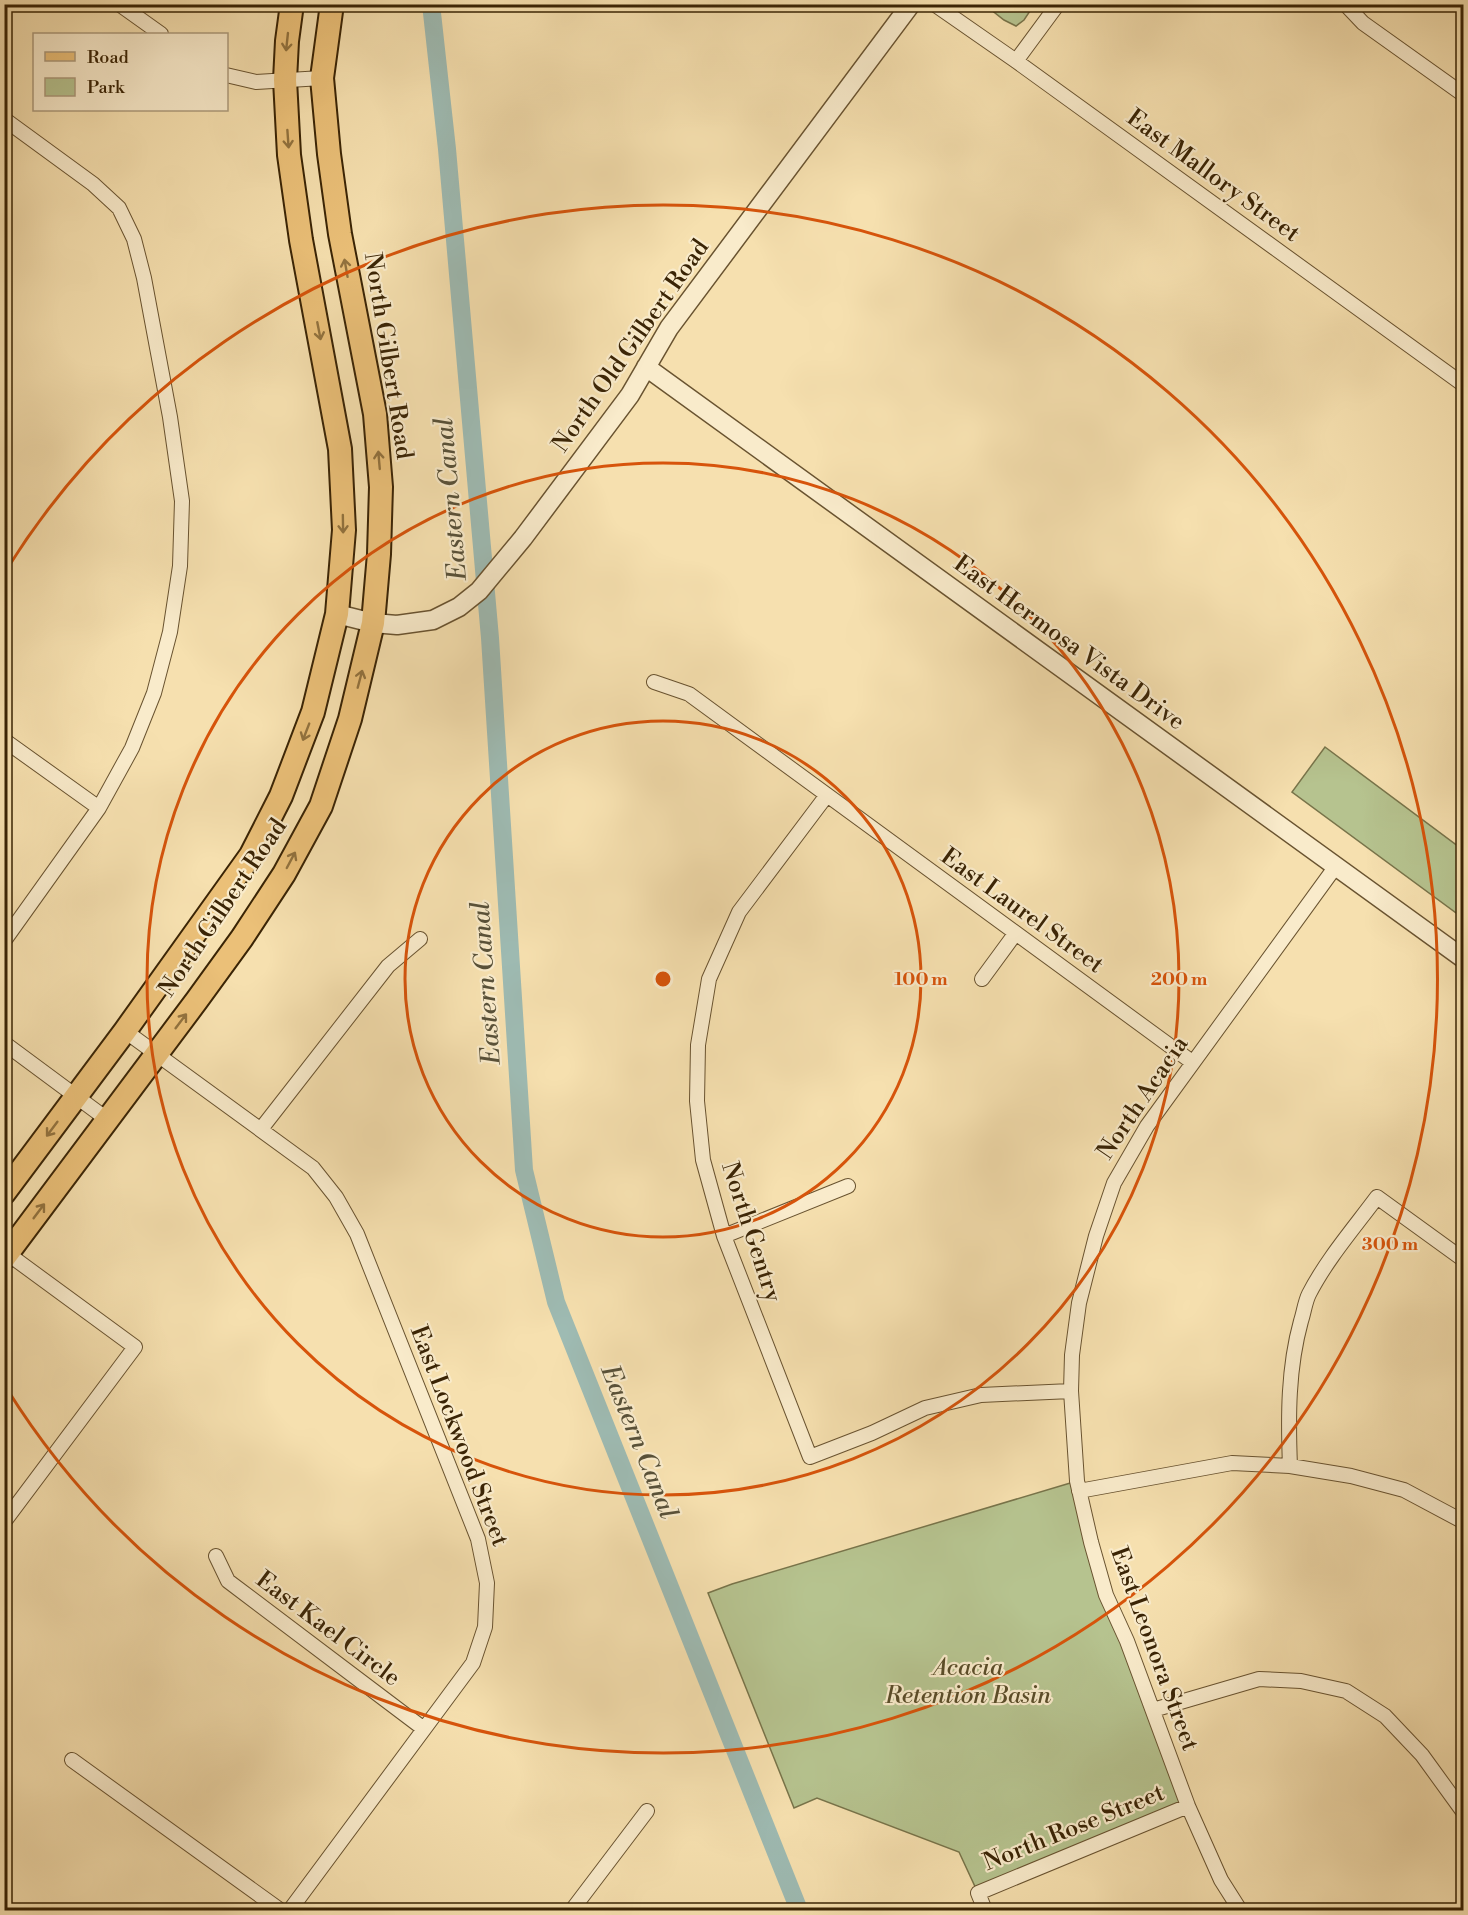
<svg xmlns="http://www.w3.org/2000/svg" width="1468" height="1915" font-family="'Libre Bodoni',serif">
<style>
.green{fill:#b6c38f;stroke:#78744a;stroke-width:1.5}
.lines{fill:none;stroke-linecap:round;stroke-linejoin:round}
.canal{stroke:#9ebbb3;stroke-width:18}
.minor-casing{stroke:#695330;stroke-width:16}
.tertiary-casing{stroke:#695330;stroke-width:21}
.primary-casing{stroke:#3a2405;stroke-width:26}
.minor{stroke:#f9ebcb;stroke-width:14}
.tertiary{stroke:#f9ebcb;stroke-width:18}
.primary{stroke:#ebc078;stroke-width:22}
.oneway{stroke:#92723e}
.ring{fill:none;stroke:#d7540b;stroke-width:3}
.labels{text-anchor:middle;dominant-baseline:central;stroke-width:4.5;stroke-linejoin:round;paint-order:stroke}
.street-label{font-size:24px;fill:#3a2405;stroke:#f9ebcb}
.park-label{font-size:24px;font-style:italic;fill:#594c28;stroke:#f9ebcb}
.water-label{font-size:26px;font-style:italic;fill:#585139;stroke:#f9ebcb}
.centre{fill:#d7540b;stroke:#f9ebcb;stroke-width:3}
.ring-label{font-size:18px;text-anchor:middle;font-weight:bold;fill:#d7540b;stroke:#f9ebcb;stroke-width:4.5;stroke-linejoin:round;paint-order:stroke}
</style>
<rect width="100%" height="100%" fill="#f6e0af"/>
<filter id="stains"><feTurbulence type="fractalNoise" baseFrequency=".00333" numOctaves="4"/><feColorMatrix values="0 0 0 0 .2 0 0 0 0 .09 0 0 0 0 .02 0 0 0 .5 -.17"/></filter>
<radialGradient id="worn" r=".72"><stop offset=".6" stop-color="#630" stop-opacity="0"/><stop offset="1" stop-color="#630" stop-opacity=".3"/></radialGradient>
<path class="green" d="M985 5H1034L1024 20 1016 26 1004 20Z
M1325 747 1463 850V918L1292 792Z
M1077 1481 1091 1542 1188 1806 978 1893 959 1852 817 1798 794 1808 708 1593 732 1584Z"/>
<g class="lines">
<path class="canal" d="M431 4 447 149 490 638 524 1170 556 1302 799 1910"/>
<g class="minor-casing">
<path id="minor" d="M119 4 161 34
M934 4 1016 61 1464 385
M1345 4 1363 23 1464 95
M1016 61 1058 4
M226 75 256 82 322 78
M4 119 93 184 119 208 134 239 144 278 170 417 182 501 180 566 170 632 154 693 132 748 99 808 4 941
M654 682 689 694 1192 1062
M4 740 99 808
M827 795 739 912 709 979 698 1045 697 1101 703 1160 724 1236 810 1457 872 1433 925 1408 981 1395 1071 1391
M982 979 1015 934
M125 1031 313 1168 336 1197 357 1234 478 1539 487 1583 485 1627 473 1663 290 1910
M4 1043 108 1120
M261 1129 388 966 420 939
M724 1236 848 1186
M4 1251 135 1347 4 1522
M1290 1466C1288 1417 1288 1368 1301 1321 1304 1312 1305 1302 1309 1294 1327 1259 1354 1228 1377 1197L1464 1260
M1079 1491 1232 1463 1290 1466 1351 1476 1404 1490 1464 1522
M216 1556 228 1581 424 1729
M1153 1710 1259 1679 1301 1681 1346 1691 1385 1716 1422 1755 1464 1813
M72 1760 280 1910
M572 1910 647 1811
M985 1910 978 1893 1188 1806
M1240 1910 1221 1880 1188 1806 1127 1641 1106 1595 1091 1542 1077 1481 1071 1391 1072 1355 1079 1303 1096 1236 1114 1183 1147 1126 1336 866"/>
</g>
<g class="tertiary-casing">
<path id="tertiary" d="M646 367 1464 959
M337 614 373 623 397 625 433 620 459 607 479 591 523 538 630 395 669 328 911 4"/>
</g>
<g class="primary-casing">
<path id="primary" d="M4 1193 125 1031 251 855 281 796 313 712 337 614 344 530 340 449 301 240 289 155 285 80 287 41 292 4
M4 1258 197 1000 242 938 284 874 321 806 350 719 373 623 379 554 381 487 375 414 340 234 329 154 322 78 332 4"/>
</g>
<use href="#minor" class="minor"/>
<use href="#tertiary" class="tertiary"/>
<use href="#primary" class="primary"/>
</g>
<defs><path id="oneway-shaft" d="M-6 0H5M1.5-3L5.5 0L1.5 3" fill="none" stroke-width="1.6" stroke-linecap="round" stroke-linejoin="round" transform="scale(1.5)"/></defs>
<g class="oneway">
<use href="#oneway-shaft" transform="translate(287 42) rotate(96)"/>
<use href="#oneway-shaft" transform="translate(288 139) rotate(86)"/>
<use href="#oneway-shaft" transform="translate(346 268) rotate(-100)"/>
<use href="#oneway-shaft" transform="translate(319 331) rotate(79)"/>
<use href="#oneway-shaft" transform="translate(379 460) rotate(-95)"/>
<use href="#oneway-shaft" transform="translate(343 524) rotate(89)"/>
<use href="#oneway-shaft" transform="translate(360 679) rotate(-75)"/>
<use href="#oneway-shaft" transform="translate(306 732) rotate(111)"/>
<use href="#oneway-shaft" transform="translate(291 860) rotate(-62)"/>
<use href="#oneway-shaft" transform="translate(181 1021) rotate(-53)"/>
<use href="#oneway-shaft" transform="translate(52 1129) rotate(127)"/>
<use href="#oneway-shaft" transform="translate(39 1211) rotate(-53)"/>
</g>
<g class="ring">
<circle cx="663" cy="979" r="258"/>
<circle cx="663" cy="979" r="516"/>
<path d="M7 569A774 774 0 1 1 7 1389"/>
</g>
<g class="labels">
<g class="street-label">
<text transform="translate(1213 176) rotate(36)">East Mallory Street</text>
<text transform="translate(631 346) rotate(-55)">North Old Gilbert Road</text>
<text transform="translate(388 356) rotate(81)">North Gilbert Road</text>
<text transform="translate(1069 643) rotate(36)">East Hermosa Vista Drive</text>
<text transform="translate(223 908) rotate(-56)">North Gilbert Road</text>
<text transform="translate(1022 911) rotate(36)">East Laurel Street</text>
<text transform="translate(1143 1098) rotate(-56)">North Acacia</text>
<text transform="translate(751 1232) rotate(72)">North Gentry</text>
<text transform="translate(459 1436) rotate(69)">East Lockwood Street</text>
<text transform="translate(328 1629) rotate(37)">East Kael Circle</text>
<text transform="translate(1154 1649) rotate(70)">East Leonora Street</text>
<text transform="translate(1074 1828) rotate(-22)">North Rose Street</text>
</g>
<g class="park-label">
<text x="968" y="1668">Acacia<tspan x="968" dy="28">Retention Basin</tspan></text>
</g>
<g class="water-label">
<text transform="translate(451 499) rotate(-95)">Eastern Canal</text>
<text transform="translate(486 983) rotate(-94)">Eastern Canal</text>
<text transform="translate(639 1442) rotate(68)">Eastern Canal</text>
</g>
</g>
<circle cx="663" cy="979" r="9" class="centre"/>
<g class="ring-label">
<text x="921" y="985">100 m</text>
<text x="1179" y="985">200 m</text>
<text x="1390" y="1250">300 m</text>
</g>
<rect width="1468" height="1915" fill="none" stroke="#f6e0af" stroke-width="24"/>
<rect x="6" y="6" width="1456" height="1903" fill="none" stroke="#3a2405" stroke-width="3"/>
<rect x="12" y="12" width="1444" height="1891" fill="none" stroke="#3a2405" stroke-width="1.5"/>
<rect x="33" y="33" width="195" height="78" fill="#f9ebcb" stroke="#ad9b7c" stroke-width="1.5"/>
<rect x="45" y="52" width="30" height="9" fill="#ebc078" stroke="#ad9b7c" stroke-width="1.5"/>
<text x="87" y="63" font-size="18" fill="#3a2405">Road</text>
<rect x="45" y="78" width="30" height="18" fill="#b6c38f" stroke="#ad9b7c" stroke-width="1.5"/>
<text x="87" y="93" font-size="18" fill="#3a2405">Park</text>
<rect width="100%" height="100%" filter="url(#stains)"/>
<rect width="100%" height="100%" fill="url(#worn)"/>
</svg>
